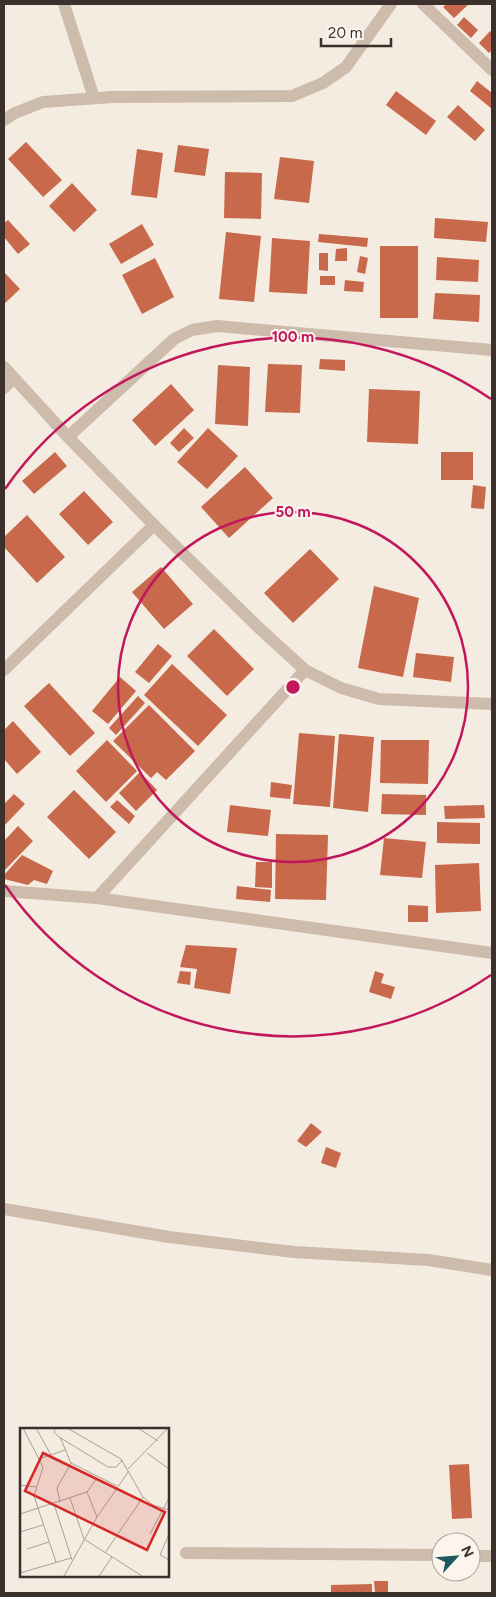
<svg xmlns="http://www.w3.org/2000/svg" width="496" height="1597" font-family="Figtree,sans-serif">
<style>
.building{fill:#c8694b}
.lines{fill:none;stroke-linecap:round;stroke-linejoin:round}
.minor{stroke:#cdbbac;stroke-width:12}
.ring{fill:none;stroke:#c2185b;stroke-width:2.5}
.inset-road{fill:none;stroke:#aaa098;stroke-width:1}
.view{fill:#d62828;fill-opacity:0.15;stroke:#d62828;stroke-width:2.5}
.inset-edge{fill:none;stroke:#3b302b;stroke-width:2.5}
.centre{fill:#c2185b;stroke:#fbf5ee;stroke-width:2.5}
.ring-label{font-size:15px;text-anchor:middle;font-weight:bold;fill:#c2185b;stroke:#fbf5ee;stroke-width:4;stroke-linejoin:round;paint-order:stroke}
</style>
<rect width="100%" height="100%" fill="#f4ebe1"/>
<path class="building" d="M447 4H469L454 18 443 7Z
M464 17 478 30 471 38 457 25Z
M490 31 492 33V50L489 53 479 43Z
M477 81 492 93V109L470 91Z
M396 91 436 121 426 135 386 105Z
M458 105 485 130 475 141 447 117Z
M26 142 62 180 43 197 8 159Z
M178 145 209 149 205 176 174 172Z
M137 149 163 153 157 198 131 195Z
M280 157 314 161 309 203 274 199Z
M225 172 262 173 261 219 224 218Z
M72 183 97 210 74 232 49 206Z
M435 218 488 222 486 242 434 238Z
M8 220 30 244 18 254 4 237V223Z
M142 224 154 245 121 264 109 244Z
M226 232 261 236 254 302 219 299Z
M319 234 368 238 367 247 318 242Z
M272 238 310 241 307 294 269 292Z
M380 246H418V318H380Z
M347 248V261H335L336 249Z
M319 253H328V271L319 270Z
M360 256 368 258 365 274 357 272Z
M437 257 479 260 478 282 436 280Z
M155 258 174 297 142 314 122 275Z
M4 272 20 289 4 304Z
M320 276H335V285H320Z
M345 280 364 282 363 292 344 291Z
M435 293 480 295 479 322 433 319Z
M320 359 345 360V371L319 369Z
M268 364 302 365 300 413 265 412Z
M218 365 250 367 248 426 215 424Z
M171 384 194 410 155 446 132 420Z
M369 389 420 391 418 444 367 442Z
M184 428 194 438 179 452 170 443Z
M208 428 238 456 207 489 177 462Z
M55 452 67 466 34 494 22 481Z
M441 452H473V480H441Z
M245 467 273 498 229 538 201 507Z
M473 485 486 487 484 509 471 508Z
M84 491 113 522 88 545 59 514Z
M27 515 65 557 37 583 4 547V537Z
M310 549 339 579 293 623 264 593Z
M161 567 193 604 164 629 132 592Z
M374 586 419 598 403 677 358 668Z
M214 629 254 669 227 696 187 656Z
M158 644 172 656 149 683 135 672Z
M416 653 454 657 451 682 413 677Z
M172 664 227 715 198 746 144 695Z
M120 677 136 691 108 724 92 711Z
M49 683 95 733 70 756 24 706Z
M138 696 145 703 116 735 109 728Z
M149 705 195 751 166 780 157 772 151 778 113 741Z
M13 721 41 752 17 774 4 759V730Z
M299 733 335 736 330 807 293 804Z
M339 734 374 737 368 812 333 808Z
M107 740 137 771 106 802 76 771Z
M381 740H429L428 784 380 783Z
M140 772 157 790 136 811 119 793Z
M271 782 292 785 290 799 270 797Z
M74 790 116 832 89 859 47 817Z
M14 794 25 804 4 826V804Z
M382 794 426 795V815L381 814Z
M117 800 135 816 129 824 110 807Z
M230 805 271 810 268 836 227 832Z
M484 805 485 818 445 819 444 806Z
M437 822 480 823V844L437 843Z
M18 826 33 841 4 871V841Z
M276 834 328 835 326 900 275 899Z
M384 838 426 842 422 878 380 875Z
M22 855 53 871 47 884 34 880 28 885 4 879V875Z
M256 862H272V888L255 887Z
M479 863 481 911 436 913 435 865Z
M237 886 271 890 270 902 236 899Z
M408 905 428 906V922H408Z
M186 945 237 948 230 994 194 988 197 969 180 967Z
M180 971 191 972 190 985 177 983Z
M375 971 384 974 381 983 395 987 391 999 369 992Z
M311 1123 322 1132 306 1147 297 1141Z
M326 1147 341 1153 336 1168 321 1163Z
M469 1464 472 1518 452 1519 449 1465Z
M374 1581H388V1593H375Z
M372 1584V1593H331V1585Z"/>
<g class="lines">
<path class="minor" d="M64 4 94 98
M423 4 492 70
M4 120 15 113 43 102 112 97 292 96 323 83 346 67 391 4
M4 367 68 437 154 525 258 627 305 670 341 688 379 699 492 704
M4 388 14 378
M68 437 174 339 192 330 217 326 492 350
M4 670 154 525
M4 891 97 898 492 953
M97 898 305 670
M4 1209 169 1237 294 1252 428 1260 492 1270
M186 1553 441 1555
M471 1556H492"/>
</g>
<g class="ring">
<circle cx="293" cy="687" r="175"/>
<path d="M491 975A350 350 0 0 1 5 885M5 489A350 350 0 0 1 491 399"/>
</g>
<g transform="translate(20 1428)">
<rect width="149" height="149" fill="#f4ebe1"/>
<path class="inset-road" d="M3 0 23 39 14 68 36 134M16 0 31 27M36 0 34 4 39 9 88 39H96L103 32M47 0 101 31 123 69 133 77 149 82M118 0 138 13M40 9 51 35 97 58M127 25 149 41M19 31 45 22M108 41 148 0M0 57 16 59M67 64 77 89M50 70 64 111 122 148M40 74 37 60 51 35M34 76 52 132M0 86 67 64 77 50M0 104 23 97M130 106 149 70M149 106 140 127 149 132M7 121 29 114M85 125 123 69M0 145 51 130M44 148 77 89 109 43M79 148 92 129"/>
<path class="view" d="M23 25 145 84 127 122 5 63Z"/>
<rect width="149" height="149" class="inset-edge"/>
</g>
<circle cx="293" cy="687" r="8" class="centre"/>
<g class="ring-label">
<text x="293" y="342">100 m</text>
<text x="293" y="517">50 m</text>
</g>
<rect width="496" height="1597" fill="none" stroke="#3b302b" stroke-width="10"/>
<g transform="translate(456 1557) rotate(64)"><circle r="24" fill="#fbf5ee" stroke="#aea6a0"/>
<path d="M0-4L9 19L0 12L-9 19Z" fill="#1f5a5e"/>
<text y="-8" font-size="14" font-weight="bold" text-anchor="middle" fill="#3b302b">N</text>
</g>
<path d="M321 38v8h70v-8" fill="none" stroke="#3b302b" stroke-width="2.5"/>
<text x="328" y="38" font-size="15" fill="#3b302b" stroke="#fbf5ee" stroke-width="4" paint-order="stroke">20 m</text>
</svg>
